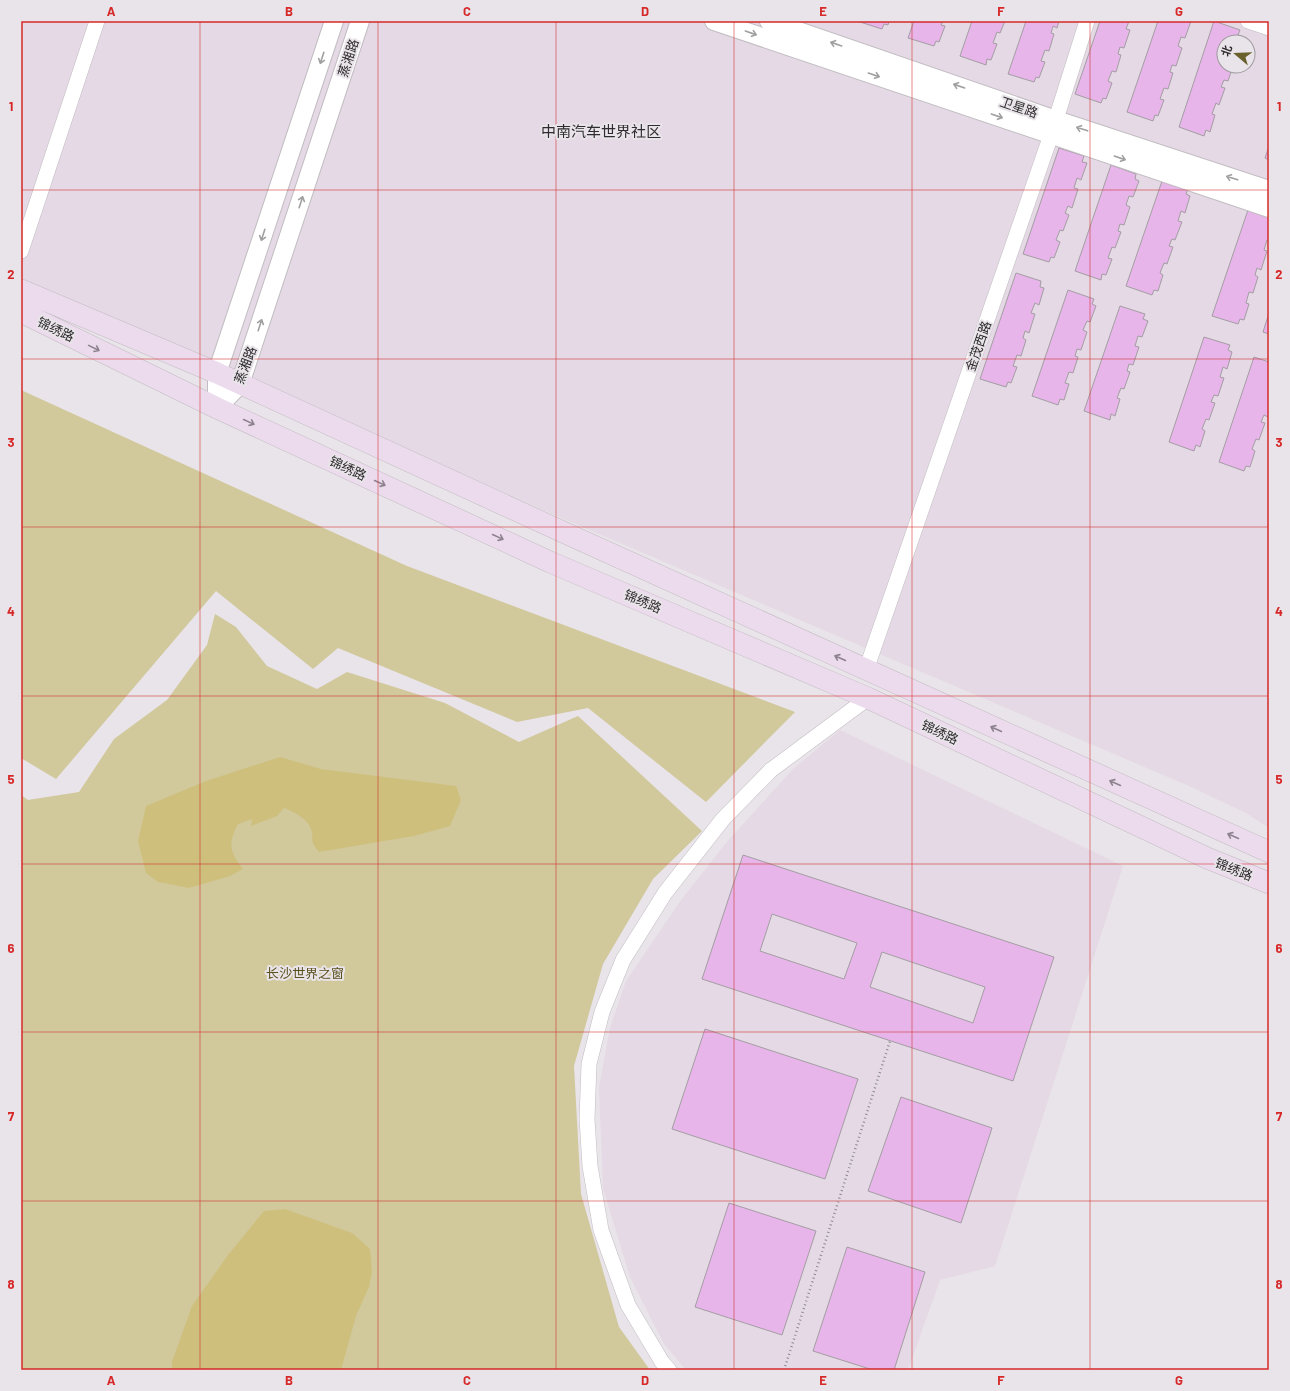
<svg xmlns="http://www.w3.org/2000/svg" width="1290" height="1391" font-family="Barlow,'Noto Sans SC',sans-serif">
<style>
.built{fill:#e4d9e4;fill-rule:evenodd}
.green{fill:#d1c89c}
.water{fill:#cec07c}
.building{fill:#e7b5e9;stroke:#a39ea3;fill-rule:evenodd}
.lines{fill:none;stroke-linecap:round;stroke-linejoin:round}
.minor-casing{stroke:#c2bdc2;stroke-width:16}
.tertiary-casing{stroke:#c2bdc2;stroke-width:20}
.secondary-casing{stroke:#c2bdc2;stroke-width:22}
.path{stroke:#8f8b8f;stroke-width:2.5;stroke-dasharray:1 3;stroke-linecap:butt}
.minor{stroke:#fff;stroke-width:15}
.tertiary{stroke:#fff;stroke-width:18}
.secondary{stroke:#ecdaed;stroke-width:21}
.oneway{stroke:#a1a0a1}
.oneway2{stroke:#8d838e}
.grid{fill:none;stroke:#d62828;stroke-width:1;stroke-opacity:0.55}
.labels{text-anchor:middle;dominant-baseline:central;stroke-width:4;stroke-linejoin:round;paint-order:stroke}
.street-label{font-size:13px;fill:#2e2c2e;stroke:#e9e4e9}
.park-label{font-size:13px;fill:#5a501c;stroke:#e9e4e9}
.quarter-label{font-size:15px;fill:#2e2c2e;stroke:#e9e4e9}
.neatline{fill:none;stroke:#d62828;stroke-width:1.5}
.grid-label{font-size:13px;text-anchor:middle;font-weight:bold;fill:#d62828}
</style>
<rect width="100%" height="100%" fill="#e9e4e9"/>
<path class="built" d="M21 21H1269V828L1246 813 1189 786 552 514 169 342 21 281ZM1224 42H1248V66H1224Z
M840 730 1123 866 995 1266 940 1280 908 1370H686L664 1344 630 1277 603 1188 599 1087 610 1028 626 981 681 900 726 843 793 769Z"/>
<path class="green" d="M21 390 407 566 795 712 706 802 588 708 517 722 338 648 313 669 216 591 56 779 21 758Z
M215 614 236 627 267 666 317 689 347 672 445 703 519 742 578 716 702 831 653 879 603 964 574 1066 581 1194 619 1327 650 1370H21V795L28 800 79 792 114 739 167 700 207 645Z"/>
<path class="water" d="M280 757 321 769 456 786 461 800 450 826 414 836 319 852C308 839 315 841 311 829 307 818 294 812 284 808L277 816 251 826 252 819 238 824C228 844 229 851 243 869L230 876 189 888 158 882 146 873 138 841 146 806 206 781Z
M285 1209 352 1233 370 1249 372 1272 369 1287 356 1316 341 1370H172V1362L192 1306 228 1255 264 1211Z"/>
<path class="building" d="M857 21H889L888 25 884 24 882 29Z
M914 21H943L941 25 945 26 939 42 936 41 934 46 908 38Z
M972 21H1005L1000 33 997 32 993 43 997 44 991 60 987 59 986 65 960 56Z
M1026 21H1059L1057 28 1053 26 1051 33 1054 34 1049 51 1045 50 1041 61 1045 62 1039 78 1036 77 1034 82 1008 74Z
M1100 21H1129L1126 29 1130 30 1124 48 1120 47 1118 54 1121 55 1116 72 1112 71 1108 81 1112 83 1106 99 1103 98 1101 103 1075 94Z
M1158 21H1191L1185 38 1181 37 1178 46 1182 48 1176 66 1172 65 1170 72 1173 73 1168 89 1164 88 1160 99 1164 100 1158 116 1155 115 1153 121 1127 112Z
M1214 21 1240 30 1238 35 1243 37 1241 42H1224V66H1233L1228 81 1224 80 1221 87 1225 88 1219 105 1216 103 1212 114 1215 115 1210 132 1206 130 1204 136 1179 127Z
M1269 146V160L1265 158Z
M1059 148 1084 156 1082 162 1087 163 1081 180 1077 178 1074 188 1078 189 1072 208 1068 206 1065 213 1069 215 1063 231 1060 230 1056 240 1060 242 1054 258 1051 257 1049 262 1023 254Z
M1111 165 1136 174 1135 179 1139 181 1133 197 1129 196 1126 205 1130 207 1124 225 1120 224 1118 231 1121 232 1115 248 1112 247 1108 258 1112 259 1106 275 1102 274 1101 280 1075 271Z
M1162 181 1188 189 1186 194 1190 196 1185 213 1181 211 1178 221 1182 222 1175 240 1172 239 1169 246 1173 247 1167 264 1164 263 1160 273 1163 275 1158 291 1154 290 1152 295 1126 286Z
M1248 210 1269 217V241L1267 240 1264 250 1267 251 1261 270 1257 268 1255 275 1258 277 1253 293 1249 292 1246 303 1249 304 1244 320 1240 319 1238 324 1212 316Z
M1016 273 1041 281 1040 287 1044 288 1039 305 1035 303 1031 313 1035 314 1029 333 1025 331 1023 338 1026 340 1021 356 1017 355 1013 366 1017 367 1011 383 1008 382 1006 387 980 379Z
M1068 290 1094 299 1092 304 1096 306 1090 322 1087 321 1083 330 1087 332 1081 350 1077 349 1075 356 1078 357 1073 373 1069 372 1065 383 1069 384 1064 400 1060 399 1058 405 1032 396Z
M1120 306 1145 314 1143 319 1148 321 1142 337 1138 336 1135 346 1139 347 1133 365 1129 364 1127 371 1130 372 1124 389 1121 388 1117 398 1120 399 1115 416 1111 414 1110 420 1084 411Z
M1269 313V334L1263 332Z
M1204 337 1230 345 1228 350 1232 352 1227 369 1223 367 1220 377 1224 378 1218 396 1214 395 1211 402 1215 403 1209 420 1206 419 1202 429 1205 431 1200 447 1196 445 1194 451 1169 442Z
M1254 357 1269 362V412L1268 417 1264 415 1261 422 1265 423 1259 440 1256 439 1252 449 1255 451 1250 467 1246 466 1244 471 1219 462Z
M743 855 1054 957 1013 1081 702 979ZM772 914 857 943 844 979 760 951ZM882 952 985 987 973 1023 870 987Z
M705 1029 858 1079 825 1179 672 1129Z
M901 1097 992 1128 961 1223 868 1191Z
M729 1203 816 1231 782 1335 695 1307Z
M847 1247 925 1272 894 1370H873L813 1351Z"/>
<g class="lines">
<g class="minor-casing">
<path id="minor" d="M1248 21 1269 28
M21 251 97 21
M866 670 1051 135 1087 21
M669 1370 662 1362 628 1305 601 1230 590 1166 587 1119 589 1064 602 1012 623 960 665 893 723 819 771 770 868 698"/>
</g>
<g class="tertiary-casing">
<path id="tertiary" d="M714 21 1269 208
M769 21 1056 120 1269 190
M217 408 240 384 360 21
M217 408V373L334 21"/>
</g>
<g class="secondary-casing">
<path id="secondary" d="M21 290 217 373 563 532 1269 852
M21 312 217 408 550 562 868 698 1207 858 1269 883"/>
</g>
<path class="path" d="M784 1370 890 1041"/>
<use href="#minor" class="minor"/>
<use href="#tertiary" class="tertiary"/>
<use href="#secondary" class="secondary"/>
</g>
<defs><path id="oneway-shaft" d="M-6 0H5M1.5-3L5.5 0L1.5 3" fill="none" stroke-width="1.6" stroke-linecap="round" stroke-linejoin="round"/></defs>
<g class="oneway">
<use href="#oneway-shaft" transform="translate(751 33) rotate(19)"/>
<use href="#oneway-shaft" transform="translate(836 44) rotate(-161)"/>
<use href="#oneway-shaft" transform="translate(322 58) rotate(108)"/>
<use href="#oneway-shaft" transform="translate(874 75) rotate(19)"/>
<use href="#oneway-shaft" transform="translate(959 86) rotate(-161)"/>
<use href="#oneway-shaft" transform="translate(997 116) rotate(19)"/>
<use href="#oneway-shaft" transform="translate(1082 129) rotate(-162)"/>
<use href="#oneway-shaft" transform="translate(1120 158) rotate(19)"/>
<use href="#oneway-shaft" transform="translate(1232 178) rotate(-162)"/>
<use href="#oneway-shaft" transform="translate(301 202) rotate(-72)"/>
<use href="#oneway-shaft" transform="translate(263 235) rotate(108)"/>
<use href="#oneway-shaft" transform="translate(260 325) rotate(-72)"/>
</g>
<g class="oneway2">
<use href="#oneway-shaft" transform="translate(94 348) rotate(26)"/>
<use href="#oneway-shaft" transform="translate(249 422) rotate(25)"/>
<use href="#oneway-shaft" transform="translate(380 483) rotate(25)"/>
<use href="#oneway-shaft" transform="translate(498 537) rotate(25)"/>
<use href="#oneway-shaft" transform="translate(840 658) rotate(-156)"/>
<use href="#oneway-shaft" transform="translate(996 729) rotate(-156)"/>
<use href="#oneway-shaft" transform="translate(1115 783) rotate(-156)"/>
<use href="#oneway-shaft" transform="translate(1233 836) rotate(-156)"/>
</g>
<path class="grid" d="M200 21V1370M378 21V1370M556 21V1370M734 21V1370M912 21V1370M1090 21V1370M21 190H1269M21 359H1269M21 527H1269M21 696H1269M21 864H1269M21 1032H1269M21 1201H1269"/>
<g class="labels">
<g class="street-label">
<text transform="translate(348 58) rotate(-72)">蒸湘路</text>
<text transform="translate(1019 107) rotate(19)">卫星路</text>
<text transform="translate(56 329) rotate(26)">锦绣路</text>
<text transform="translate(978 346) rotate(-71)">金茂西路</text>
<text transform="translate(245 365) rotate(-69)">蒸湘路</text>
<text transform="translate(348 468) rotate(25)">锦绣路</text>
<text transform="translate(643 601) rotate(23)">锦绣路</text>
<text transform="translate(940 732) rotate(25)">锦绣路</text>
<text transform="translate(1234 869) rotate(22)">锦绣路</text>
</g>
<g class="park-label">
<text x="305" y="973">长沙世界之窗</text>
</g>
<g class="quarter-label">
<text x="601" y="131">中南汽车世界社区</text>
</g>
</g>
<rect width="1290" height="1391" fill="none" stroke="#e9e4e9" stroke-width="44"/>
<g transform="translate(1236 54) rotate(289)"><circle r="19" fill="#e9e4e9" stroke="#9e9a9e"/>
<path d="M0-3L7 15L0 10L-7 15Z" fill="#6a602c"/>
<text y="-6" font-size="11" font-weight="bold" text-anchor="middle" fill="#2e2c2e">北</text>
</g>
<rect x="22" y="22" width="1246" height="1347" class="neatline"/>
<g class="grid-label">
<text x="111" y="16">A</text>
<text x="289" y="16">B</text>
<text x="467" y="16">C</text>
<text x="645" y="16">D</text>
<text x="823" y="16">E</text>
<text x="1001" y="16">F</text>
<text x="1179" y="16">G</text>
<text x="11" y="111">1</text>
<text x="1279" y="111">1</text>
<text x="11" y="279">2</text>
<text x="1279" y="279">2</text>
<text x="11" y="447">3</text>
<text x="1279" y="447">3</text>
<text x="11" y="616">4</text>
<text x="1279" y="616">4</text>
<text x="11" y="784">5</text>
<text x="1279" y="784">5</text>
<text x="11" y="953">6</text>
<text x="1279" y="953">6</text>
<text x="11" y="1121">7</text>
<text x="1279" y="1121">7</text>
<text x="11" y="1289">8</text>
<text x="1279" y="1289">8</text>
<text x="111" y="1385">A</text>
<text x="289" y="1385">B</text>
<text x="467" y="1385">C</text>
<text x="645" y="1385">D</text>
<text x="823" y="1385">E</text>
<text x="1001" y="1385">F</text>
<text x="1179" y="1385">G</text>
</g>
</svg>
